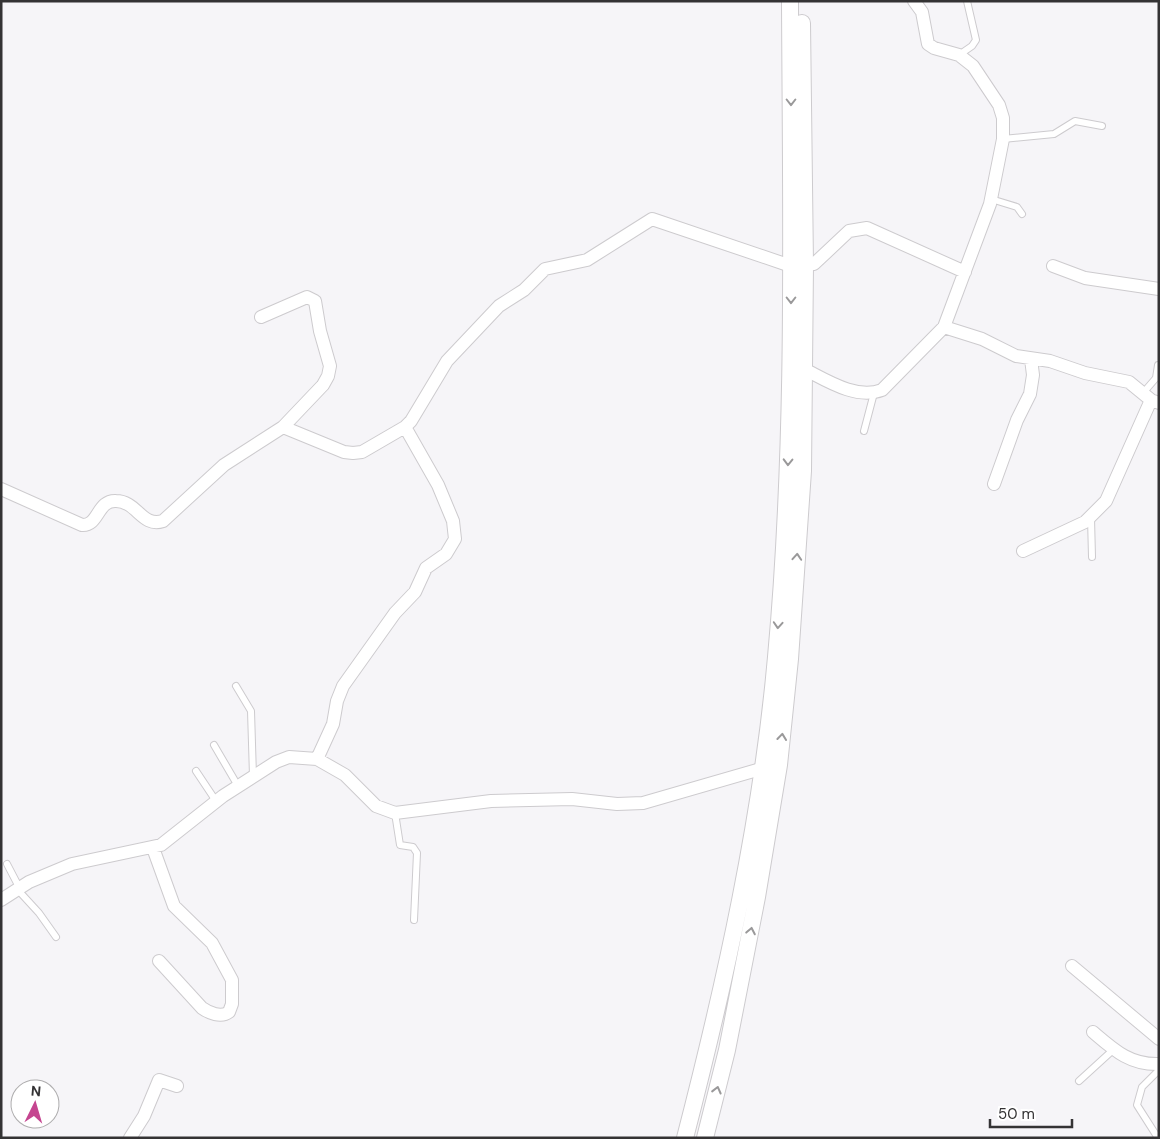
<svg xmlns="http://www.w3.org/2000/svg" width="1160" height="1139" font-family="'DM Sans',sans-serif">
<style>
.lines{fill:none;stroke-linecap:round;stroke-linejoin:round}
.service-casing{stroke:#cdcbce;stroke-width:8}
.minor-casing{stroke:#cdcbce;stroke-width:14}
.tertiary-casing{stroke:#cdcbce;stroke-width:18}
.service{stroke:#fff;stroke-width:6}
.minor{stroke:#fff;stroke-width:12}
.tertiary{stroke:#fff;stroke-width:16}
.oneway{stroke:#9a999a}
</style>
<rect width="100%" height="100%" fill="#f6f5f8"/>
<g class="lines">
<g class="service-casing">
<path id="service" d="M959 55 972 46 976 40 967 1
M1003 139 1054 134 1075 121 1102 126
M991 199 1017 207 1022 214
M1143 393 1156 378 1158 365
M864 431 874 393
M1091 518 1092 557
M236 686 251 711 253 776
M214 745 238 786
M196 771 216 801
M395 813 400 845 413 847 417 853 414 920
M7 864 19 887
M17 889 39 913 56 937
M1079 1081 1113 1050
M1158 1138 1137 1105 1142 1087 1159 1070"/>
</g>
<g class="minor-casing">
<path id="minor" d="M1053 266 1085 278 1159 289
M944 327 982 339 1016 356 1050 361 1085 373 1129 382 1151 400 1159 403
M804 369C826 380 856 400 882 390L944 327 990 204 1003 139V118L999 105 973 66 959 55 934 48 928 44 922 12 914 1
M283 427 344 452 353 453 362 452 405 427 411 421 447 361 499 306 524 290 545 269 587 260 652 219 791 266 814 264 849 231 867 228 965 272
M994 484 1017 420 1030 394 1033 375 1031 359
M1 489 82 525C99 526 97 500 116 501 137 501 142 528 163 521L224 465 283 427 323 385 328 376 330 366 320 331 315 301 307 297 261 317
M1023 551 1085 522 1106 501 1151 400
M317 759 333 724 337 701 343 686 395 613 415 592 426 568 446 554 455 539 453 521 438 485 405 427
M153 848 174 906 212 943 232 980V1004L229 1012C221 1018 209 1013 202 1008L159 961
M1 900 29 882 72 864 161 845 223 796 276 762 289 757 317 759 345 775 376 806 395 813 491 801 572 799 617 804 643 803 771 766
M1072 966 1159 1039
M1093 1032C1114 1050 1130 1065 1159 1064
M130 1138 144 1116 159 1080 177 1086"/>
</g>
<g class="tertiary-casing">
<path id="tertiary" d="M685 1138C725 983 762 817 776 657 796 439 791 220 790 1
M705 1138 727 1050 757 897 779 765 790 659 803 471 805 265 802 23"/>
</g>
<use href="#service" class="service"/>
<use href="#minor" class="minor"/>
<use href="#tertiary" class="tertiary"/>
</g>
<defs><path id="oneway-chevron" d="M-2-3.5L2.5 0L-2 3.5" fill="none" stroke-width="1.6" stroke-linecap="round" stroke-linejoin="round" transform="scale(1.25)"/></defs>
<g class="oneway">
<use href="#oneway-chevron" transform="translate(791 102) rotate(90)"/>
<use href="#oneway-chevron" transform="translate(791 300) rotate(90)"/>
<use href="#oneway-chevron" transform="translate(788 462) rotate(91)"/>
<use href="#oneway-chevron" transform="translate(797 557) rotate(-86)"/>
<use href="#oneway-chevron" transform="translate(778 625) rotate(94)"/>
<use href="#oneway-chevron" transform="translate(782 737) rotate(-84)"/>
<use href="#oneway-chevron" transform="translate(751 931) rotate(-79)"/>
<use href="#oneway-chevron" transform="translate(717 1090) rotate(-76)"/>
</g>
<rect width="1160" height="1139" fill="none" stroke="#343334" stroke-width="5"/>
<g transform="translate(35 1104) rotate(5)"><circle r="24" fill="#ffffff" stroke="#aeadae"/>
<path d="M0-4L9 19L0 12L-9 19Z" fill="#c54590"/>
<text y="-8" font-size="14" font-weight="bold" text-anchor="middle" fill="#343334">N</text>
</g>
<path d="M990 1119v8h82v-8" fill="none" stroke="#343334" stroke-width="2.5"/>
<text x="998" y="1119" font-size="15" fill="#343334" stroke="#ffffff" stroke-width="4" paint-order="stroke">50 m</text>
</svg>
